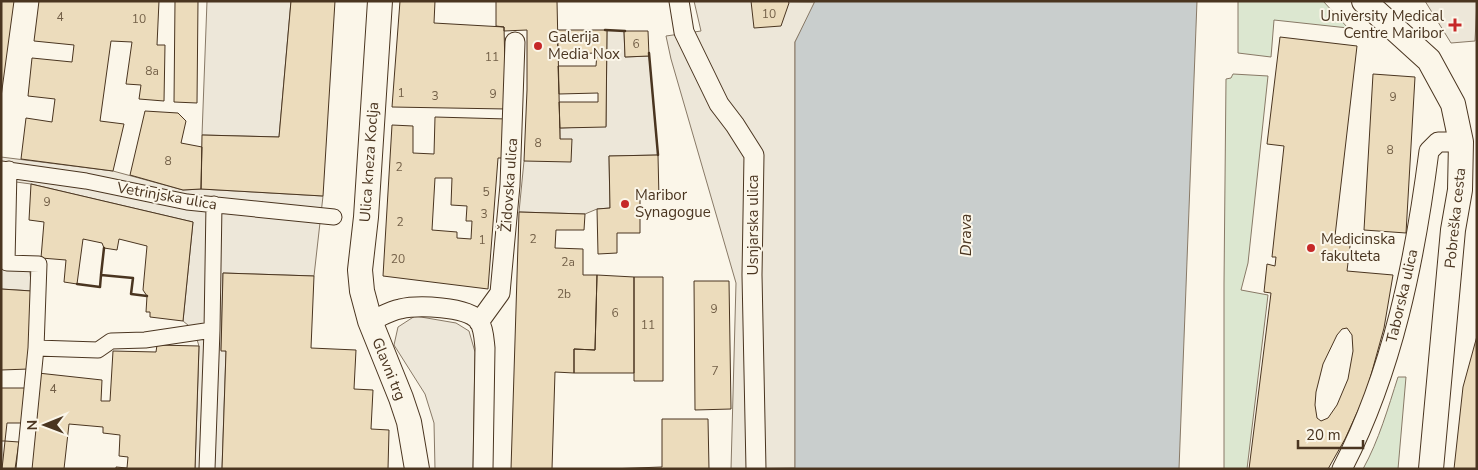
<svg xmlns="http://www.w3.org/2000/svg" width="1478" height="470" font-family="'Nunito Sans',sans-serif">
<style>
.green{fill:#dce7d0;stroke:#887966}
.parking{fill:#ede7d9;stroke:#887966}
.water{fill:#c9cecd;stroke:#887966}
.building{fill:#ecdcbc;stroke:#4a3520;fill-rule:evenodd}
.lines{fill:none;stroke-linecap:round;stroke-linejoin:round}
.pedestrian-casing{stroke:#4a3520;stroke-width:17}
.minor-casing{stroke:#4a3520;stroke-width:21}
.tertiary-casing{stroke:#4a3520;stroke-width:26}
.pedestrian{stroke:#fbf6e9;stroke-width:15}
.minor{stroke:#fbf6e9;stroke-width:19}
.tertiary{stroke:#fbf6e9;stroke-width:24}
.wall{stroke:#4a3520;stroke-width:2.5}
.poi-dot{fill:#c62828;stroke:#fbf6e9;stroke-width:2}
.labels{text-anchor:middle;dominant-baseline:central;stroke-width:4;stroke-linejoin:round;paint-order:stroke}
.number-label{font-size:12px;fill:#725f47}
.poi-label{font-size:15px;fill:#4a3520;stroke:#fbf6e9;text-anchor:start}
.street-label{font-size:15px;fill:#4a3520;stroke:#fbf6e9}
.water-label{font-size:16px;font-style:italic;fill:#4a3520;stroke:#fbf6e9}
</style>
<rect width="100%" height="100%" fill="#fbf6e9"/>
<path class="green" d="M1238 1H1323L1348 28 1274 20 1271 57 1238 53Z
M1233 74 1268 76 1248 263 1241 290 1268 295 1247 469H1224V284L1226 79 1231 78Z
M1398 377H1406L1398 469H1363C1379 440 1388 408 1398 377Z"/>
<path class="parking" d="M207 1H291L279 137 202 135Z
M694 1 816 2 795 42V468L731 469 736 283 671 59 666 36 701 31Z
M1425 1H1477L1475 41 1451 43Z
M607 30 624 31 625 57 649 56 658 155 609 156 610 208 597 209 585 214 519 212 524 161 560 139V128L606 126Z
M1 157 113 171 183 190 201 189 323 196 314 276 223 273 221 350 226 351 222 469H195L199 346 194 330 183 321 193 222 31 184 1 180Z
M1 256 29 264 32 291 1 289Z
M415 316 456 323 469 331 475 352 473 469H435L434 423 425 394 394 345 398 327Z"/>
<path class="water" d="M815 1H1197L1179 469H795V42Z"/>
<path class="building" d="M1 1H14L1 97Z
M39 1H159L157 45H165L164 101 139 99 141 85 126 84 132 42 111 41 100 121 124 124 113 171 21 159 26 118 52 122 55 99 28 96 32 58 72 62 74 45 34 41Z
M175 1H198L197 103 174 102Z
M291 1H335L323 196 201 189 202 135 279 137Z
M400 1H435L434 23 504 27 506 109 392 107Z
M496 1H557L560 139H572L571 162 524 161 527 90V30L504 31V27L496 26Z
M751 1H788L789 3 781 26 754 28Z
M557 30H607L606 127 560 128 559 102H598V93L559 94 558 66H596L597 53 558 54Z
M624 31H648L649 56 625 57Z
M1280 37 1357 46 1335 236 1351 238 1347 271 1393 275 1384 328 1366 393 1345 439 1328 469H1249L1271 293 1264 292 1267 264 1275 266 1276 257H1272L1284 146 1267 144ZM1347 328 1352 335 1353 351 1348 379 1337 405 1328 418 1321 421 1317 418 1315 405 1316 392 1323 364 1337 335 1342 329Z
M1373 74 1415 77 1406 233 1364 230Z
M145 111 178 113 186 121 181 143 202 147 201 189 183 190 130 175Z
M435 117 507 119 505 158H498L488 289 383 276 392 125 413 126V153L434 154ZM435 178H452L451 205 467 206 466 221H472L471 239 457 238V232L432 230Z
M658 155 659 199H640V233H617V253L598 254 597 209 610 208 609 156Z
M31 184 193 222 183 321 150 317V312H146L147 296 143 290 147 246 119 239 117 250 104 248 102 243 83 239 77 284 64 282 66 260 41 258 44 222 29 220Z
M519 212 585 214 584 230H556L555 248 583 249V275H597L595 350 574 349V373L555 372 552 469H511Z
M223 273 314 276 311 348 356 350 354 389 373 390 371 429 389 430 388 469H222L226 351H221Z
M597 275 634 277V373H574V349L595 350Z
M634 277H663V381H634Z
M694 281H729L731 409 695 410Z
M1 289 32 291 29 369 1 370Z
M1477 336V469H1454L1463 387Z
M157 345 199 346 195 469H116V467L127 468 128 457 119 456 120 435 103 433V427L69 424 64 469H26L38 373 102 380 101 401H110L113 351 156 352Z
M1 388H25L23 423H7L5 441H1Z
M662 419H708L709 469H609L662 467Z
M5 441 19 442 15 469H2Z"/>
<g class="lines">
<g class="pedestrian-casing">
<path id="pedestrian" d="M1 169 86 181 187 202 334 217
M9 169 7 263 39 264 36 348 24 469
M36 348 98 350 111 341 145 340 212 330
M207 469 212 330 214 204"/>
</g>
<g class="minor-casing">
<path id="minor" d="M679 1 684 32 719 104 735 125 754 155 752 275 756 469
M370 321C380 317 390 311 400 309 417 305 467 306 479 321 484 329 484 339 485 348L483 469
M479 322 500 293 510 185 515 42
M1342 469C1393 371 1415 260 1429 151L1438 142H1461"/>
</g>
<g class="tertiary-casing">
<path id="tertiary" d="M380 1 366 217 360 270 362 291 370 321 401 398 409 422 417 469
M1364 1 1429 60 1453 104 1461 142 1460 190 1453 230 1431 469"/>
</g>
<use href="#pedestrian" class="pedestrian"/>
<use href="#minor" class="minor"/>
<use href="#tertiary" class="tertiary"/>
<path class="wall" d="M605 30 625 31
M649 53 658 155
M101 275 104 248
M77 284 100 287 101 275 133 278 131 294 147 296"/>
</g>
<g class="poi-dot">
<path d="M1452.5 17.5h5v5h5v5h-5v5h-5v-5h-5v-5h5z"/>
<circle cx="538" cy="46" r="5"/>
<circle cx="625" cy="204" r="5"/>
<circle cx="1311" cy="248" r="5"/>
</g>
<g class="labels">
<g class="number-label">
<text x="769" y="14">10</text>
<text x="60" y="17">4</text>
<text x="139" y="19">10</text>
<text x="636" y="44">6</text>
<text x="492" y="57">11</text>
<text x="152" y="71">8a</text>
<text x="401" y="93">1</text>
<text x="493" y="94">9</text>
<text x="435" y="96">3</text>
<text x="1393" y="97">9</text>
<text x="538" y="143">8</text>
<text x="1390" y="150">8</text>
<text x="168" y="161">8</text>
<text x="399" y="167">2</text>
<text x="486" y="192">5</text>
<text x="47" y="202">9</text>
<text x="484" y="214">3</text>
<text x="400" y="222">2</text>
<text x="533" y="239">2</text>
<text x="482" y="240">1</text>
<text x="398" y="259">20</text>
<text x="568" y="262">2a</text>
<text x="564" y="294">2b</text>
<text x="714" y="309">9</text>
<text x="615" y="313">6</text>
<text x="648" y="325">11</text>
<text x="715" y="371">7</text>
<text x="53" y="389">4</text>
</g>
<g class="poi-label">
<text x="1444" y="16" text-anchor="end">University Medical<tspan x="1444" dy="17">Centre Maribor</tspan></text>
<text x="548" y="37">Galerija<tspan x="548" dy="17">Media Nox</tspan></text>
<text x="635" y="195">Maribor<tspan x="635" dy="17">Synagogue</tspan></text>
<text x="1321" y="239">Medicinska<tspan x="1321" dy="17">fakulteta</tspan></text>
</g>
<g class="street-label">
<text transform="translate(369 162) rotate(-86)">Ulica kneza Koclja</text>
<text transform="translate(509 185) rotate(-86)">Židovska ulica</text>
<text transform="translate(167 196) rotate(10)">Vetrinjska ulica</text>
<text transform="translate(1455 218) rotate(-84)">Pobreška cesta</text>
<text transform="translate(753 225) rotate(-90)">Usnjarska ulica</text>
<text transform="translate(1402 296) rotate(-77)">Taborska ulica</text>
<text transform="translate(389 369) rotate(68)">Glavni trg</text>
</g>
<g class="water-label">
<text transform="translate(966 235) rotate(-90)">Drava</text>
</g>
</g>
<rect width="1478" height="470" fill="none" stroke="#4a3520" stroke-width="5"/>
<g transform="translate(45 425) rotate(269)" stroke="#fbf6e9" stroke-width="4" paint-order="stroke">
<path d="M0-4L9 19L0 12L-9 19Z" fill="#4a3520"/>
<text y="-8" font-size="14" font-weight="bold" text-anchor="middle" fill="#4a3520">N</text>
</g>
<path d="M1298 440v8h65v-8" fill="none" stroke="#4a3520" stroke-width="2.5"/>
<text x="1306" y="440" font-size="15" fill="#4a3520" stroke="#fbf6e9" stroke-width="4" paint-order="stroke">20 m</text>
</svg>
